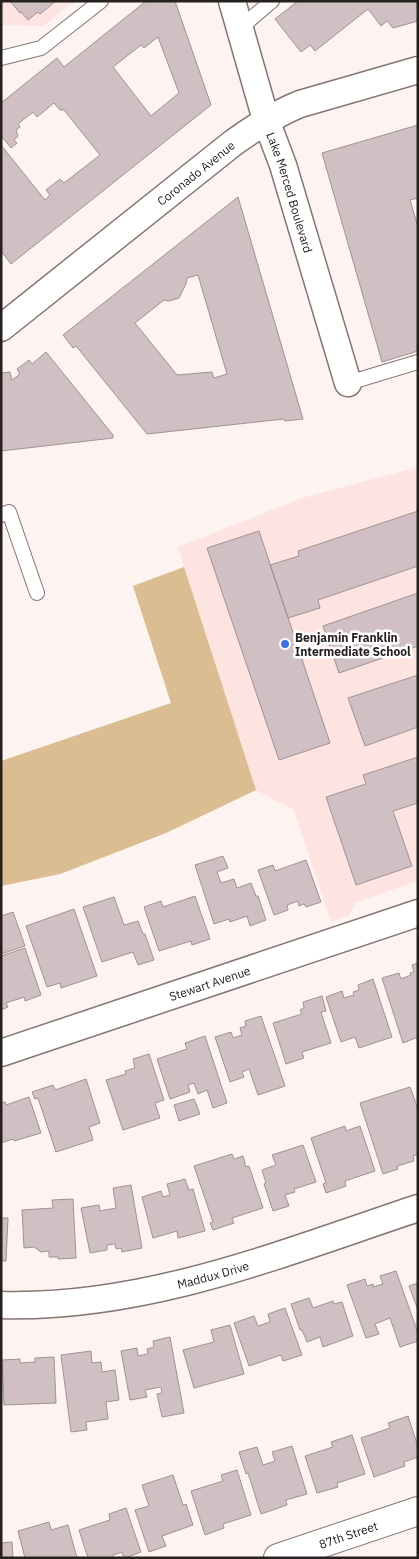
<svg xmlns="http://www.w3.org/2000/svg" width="419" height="1559" font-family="'IBM Plex Sans',sans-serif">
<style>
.built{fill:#fee4e0}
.green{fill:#dabd90}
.building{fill:#d0bfc3;stroke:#a19194;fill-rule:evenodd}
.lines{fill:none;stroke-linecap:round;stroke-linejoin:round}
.service-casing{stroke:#857573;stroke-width:16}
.minor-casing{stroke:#857573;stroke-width:29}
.tertiary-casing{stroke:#857573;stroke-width:30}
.service{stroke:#fff;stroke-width:14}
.minor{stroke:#fff;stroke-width:26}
.tertiary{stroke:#fff;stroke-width:28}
.poi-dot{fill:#3e6edf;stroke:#fff;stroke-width:2}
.labels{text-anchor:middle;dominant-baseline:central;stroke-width:5;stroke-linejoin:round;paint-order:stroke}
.street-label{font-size:12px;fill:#26201f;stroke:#fff}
.poi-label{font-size:12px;font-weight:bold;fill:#26201f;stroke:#fff;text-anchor:start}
</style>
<rect width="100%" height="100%" fill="#fdf3f1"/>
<path class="built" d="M1 1H75L43 26 1 25Z
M418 467V881L356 902 349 916 331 922 294 810 256 790 166 833 60 874 1 886V761L171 703 133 586 184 567 178 547 302 498Z"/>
<path class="green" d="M184 567 256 790 166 833 60 874 1 886V761L171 703 133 586Z"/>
<path class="building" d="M10 1H56L40 14 38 12 28 20 21 12 20 13Z
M146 1H175L211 105 11 264 1 251V145L45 200 50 195 46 190 60 179 64 183 100 155 64 110H60L54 103 37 117 33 112 18 124 20 127 16 130 18 136 14 140 17 143 11 148 3 138 1 139V103L57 58 64 67ZM158 37 179 93 151 116 113 67 141 45 144 48Z
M298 1H417L418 21 393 28 387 21 381 26 368 9 315 51 310 45 301 52 275 19Z
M418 125V198L410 200 418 227V351L382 362 322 153Z
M238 197 303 419 285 421 284 419 147 434 76 346 73 348 63 335ZM198 275 227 374 214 378 212 372 177 375 135 323 164 300 169 301 179 298 186 284 187 278Z
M46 352 113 435V438L1 451V373L10 372 12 380 20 374 17 369 29 360 32 364Z
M418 511V566L318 600 320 608 288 618 270 565 299 556 298 551Z
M259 531 330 743 279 760 207 548Z
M418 593V646L339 673 323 626Z
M418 675V727L365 746 348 698Z
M418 757V803L393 811 412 866 356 885 326 797 366 784 363 775Z
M223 856 228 868 217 872 221 883 234 879 237 888 251 883 256 896H258L266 920 250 926 247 916 230 922 229 919 214 924 195 865Z
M306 860 321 902 306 907 304 904 299 906 298 901 287 905 288 910 274 915 258 870 273 865 275 871Z
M195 896 210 939 192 945 191 941 159 951 144 907 161 901 163 907Z
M114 897 124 925 138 921 143 934H145L154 960 138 965 133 952 102 962 83 907Z
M74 909 97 976 61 988 60 983 47 987 26 926Z
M13 912 25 946 1 954V916Z
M25 948 41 995 25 1001 24 997 6 1003 8 1007 1 1010V956Z
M418 963V1037L403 1043 382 978 399 973 401 979 411 975 410 973 414 972 412 965Z
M373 979 392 1037 359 1048 355 1037 341 1042 326 997 342 991 344 998 354 995 353 992 359 990 358 985Z
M322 996 326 1011 321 1012 331 1043 302 1052 304 1058 286 1064 273 1023 302 1014 300 1010 304 1008 303 1002Z
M261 1016 285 1086 258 1095 249 1069 242 1072 244 1077 230 1082 215 1037 231 1032 233 1038 242 1035 240 1028 246 1026 245 1021Z
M205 1036 227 1103 213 1108 207 1090 198 1094 194 1083 188 1085 190 1092 170 1099 157 1059 187 1049 185 1043Z
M149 1054 164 1100 155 1103 160 1118 123 1130 106 1080 126 1074 125 1071 135 1068 133 1059Z
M86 1079 100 1123 89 1127 93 1140 56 1152 38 1098 35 1099 32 1092 53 1085 55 1090Z
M410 1087 418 1109V1154L413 1156 414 1161 397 1166 398 1169 383 1174 360 1103Z
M29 1097 41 1133 14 1141 13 1139 1 1143V1103L5 1102 6 1105Z
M194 1099 200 1114 179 1121 174 1105Z
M345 1126 346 1131 360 1126 375 1171 345 1181 346 1186 326 1193 323 1184 326 1183 311 1138Z
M303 1145 316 1182 294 1189 295 1192 285 1195 289 1206 273 1211 264 1184 266 1183 262 1170 276 1165 272 1155Z
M232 1154 234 1159 243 1156 246 1167 249 1166 263 1208 232 1218 234 1223 213 1230 210 1223 213 1222 194 1166Z
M185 1179 189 1190 193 1189 205 1231 178 1238 177 1231 153 1238 142 1197 161 1191 163 1197 170 1195 167 1184Z
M131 1185 142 1248 122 1252 121 1248 116 1249 115 1244 107 1245V1250L90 1253 81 1208 99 1205 100 1211 116 1208 113 1188Z
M73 1199 76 1258 58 1259V1257H49V1251L41 1252 34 1247 24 1248 22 1210 53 1208 52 1200Z
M1 1218H8L6 1261H1Z
M396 1271 418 1333V1341L400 1347 390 1318 375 1324 379 1334 366 1338 347 1285 365 1279 367 1286 373 1284V1287L383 1284 380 1276Z
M418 1283V1310L409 1286Z
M309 1298 313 1308 333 1301 334 1304 342 1302 353 1336 323 1347 320 1337 307 1342 302 1330H300L291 1304Z
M285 1308 302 1355 283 1361 281 1355 249 1366 234 1323 254 1316 258 1326 270 1322 268 1314Z
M230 1325 244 1374 194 1388 183 1350 214 1342 211 1330Z
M170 1337 184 1413 162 1417 157 1394 162 1393 161 1387 145 1390 147 1397 130 1400 121 1351 137 1348 138 1356 148 1354 147 1349 154 1347 153 1341Z
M91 1351 92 1363 101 1362 102 1372 115 1370 119 1400 106 1402 108 1419 86 1422 87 1430 71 1432 61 1355Z
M54 1357 56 1403 4 1405 2 1360 20 1359V1363L35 1362V1358Z
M408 1416 418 1447V1457L404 1462 405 1466 374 1477 361 1438 390 1428 388 1423Z
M352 1435 365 1474 337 1483 338 1487 317 1493 305 1456 333 1447 331 1442Z
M292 1446 307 1494 286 1500 287 1505 261 1514 248 1473 246 1474 239 1452 257 1447 263 1465 275 1461 272 1452Z
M237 1470 251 1515 223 1524 224 1528 205 1535 191 1491 223 1481 221 1475Z
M173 1475 183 1505 186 1504 193 1525 162 1536 166 1546 149 1552 135 1510 149 1506 142 1485Z
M126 1508 141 1552 125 1558H124L122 1552 113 1555V1558H88L79 1530 110 1520 109 1514Z
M49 1522 51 1530 68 1525 77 1558H25L18 1531Z
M12 1542 13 1558H1V1543Z"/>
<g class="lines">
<g class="service-casing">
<path id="service" d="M240 28 272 1
M1 58 41 48 101 1
M348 383 418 362
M1 515 9 512 37 593"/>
</g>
<g class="minor-casing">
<g id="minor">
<path id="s1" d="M232 1 266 120 283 165 348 383"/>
<path id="s2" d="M1 328 233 143C254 128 275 114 300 104L418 70"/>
<path id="s3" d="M1 1053 418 913"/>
<path id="s4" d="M1 1305C146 1309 283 1253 418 1208"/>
</g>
</g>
<g class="tertiary-casing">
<g id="tertiary">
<path id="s5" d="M278 1558 418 1511"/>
</g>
</g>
<use href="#service" class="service"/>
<use href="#minor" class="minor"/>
<use href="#tertiary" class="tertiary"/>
</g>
<circle class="poi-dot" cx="285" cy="644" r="5"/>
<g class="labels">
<g class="street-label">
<text stroke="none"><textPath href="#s2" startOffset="249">Coronado Avenue</textPath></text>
<text stroke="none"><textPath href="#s1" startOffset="200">Lake Merced Boulevard</textPath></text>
<text stroke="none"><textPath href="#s3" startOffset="220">Stewart Avenue</textPath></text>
<text stroke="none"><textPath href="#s4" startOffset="215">Maddux Drive</textPath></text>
<text stroke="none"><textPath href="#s5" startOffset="74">87th Street</textPath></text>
</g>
<g class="poi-label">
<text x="295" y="637">Benjamin Franklin<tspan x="295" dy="14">Intermediate School</tspan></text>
</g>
</g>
<rect width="419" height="1559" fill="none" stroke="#26201f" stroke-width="5"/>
</svg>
